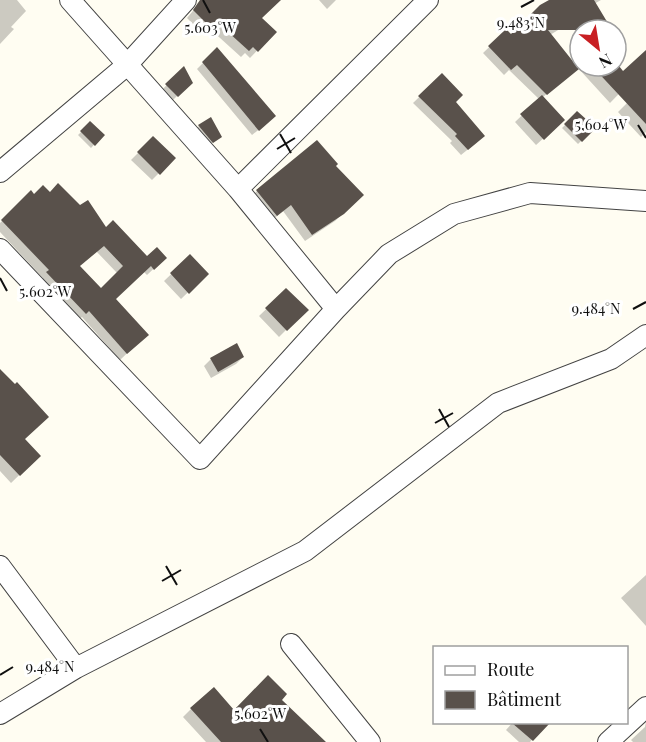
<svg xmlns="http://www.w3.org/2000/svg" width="646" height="742" font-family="'Playfair Display',serif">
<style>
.shadow{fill:#0003;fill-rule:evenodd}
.building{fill:#59514b;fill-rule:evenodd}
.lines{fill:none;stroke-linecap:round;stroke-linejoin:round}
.minor-casing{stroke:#434343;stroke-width:22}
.minor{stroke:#fff;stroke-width:20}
.ticks{fill:none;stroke:#101010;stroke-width:2}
.ticks-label{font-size:15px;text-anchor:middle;fill:#101010;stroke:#fff;stroke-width:6;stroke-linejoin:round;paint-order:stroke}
</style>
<rect width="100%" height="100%" fill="#fffdf2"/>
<path class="shadow" d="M0 0H17L26 11 11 27 14 29 0 44Z
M202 0H272L260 19 275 32 250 58 245 53 241 57 209 28 203 34 187 18Z
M319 0H336L327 9Z
M550 0H601L594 4 589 11 550 35 575 66 580 61V66L616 65 623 73 646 52V66L610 103 578 68 543 97 556 127 536 145 515 122 539 99 509 70 504 75 483 53 506 31 511 36Z
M217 49 268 122 252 135 197 69Z
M183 68 191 82 170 103 160 92Z
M442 75 454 102 477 142 461 155 450 143 452 141 413 103Z
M646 94V132L641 137 618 112 627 103Z
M577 113 593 129 578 144 562 128Z
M90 123 103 135 91 148 78 135Z
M199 126 221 137 209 145 196 129Z
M153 138 174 158 152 180 131 160Z
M334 166 362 195 335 221 305 241 283 211 270 222 250 198 257 191Z
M31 192 34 196 50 194 147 258H165L147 275 144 272 114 299 140 341 120 360 82 317 79 319 41 280 43 278 0 232V223ZM96 251 118 274 101 290 78 266Z
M190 256 207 274 181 299 164 281Z
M286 290 306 310 279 337 259 316Z
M243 357 236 364 211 378 204 366 211 359Z
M0 371 23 440 39 456 11 483 0 471Z
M646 575V626L621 598Z
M280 700 323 742H206L183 717 191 709 234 712Z
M513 722H548L530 742H519L506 730Z
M646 722V742H633L631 740 645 727Z"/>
<path class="building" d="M200 0H281L262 18 277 32 258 52 253 47 249 51 217 22 211 28 193 10Z
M549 0H594L612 30H548L579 69 547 95 517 65 511 70 488 46 506 29 511 34 540 5Z
M217 47 276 116 259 131 202 62Z
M646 50V124L592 66H619L623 71Z
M184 66 193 83 178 97 165 84Z
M442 73 463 95 456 102 485 136 468 150 455 136 457 134 418 96Z
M542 95 565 120 544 140 520 114Z
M577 111 596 128 582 142 564 124Z
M211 117 222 137 213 143 198 125Z
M90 121 105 135 95 146 80 131Z
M153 136 176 158 160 175 137 152Z
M317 140 338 164 336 166 364 195 344 214 312 235 291 205 277 216 256 190Z
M58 183 80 205 88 200 106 227 113 220 147 256 157 247 167 258 154 270 151 266 116 299 149 335 127 354 89 311 86 314 46 272 49 270 1 220 31 190 34 194 43 185 50 192ZM104 246 123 266 101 288 80 266Z
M190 254 209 274 189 294 170 273Z
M286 288 309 310 287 331 265 308Z
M237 343 244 357 218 372 210 358Z
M0 369 15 384 17 382 49 417 25 439 41 456 20 476 0 455Z
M268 675 287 694 282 700 326 742H221L190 708 214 687 234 710Z
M512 723H550L533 741Z"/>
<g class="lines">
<g class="minor-casing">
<path id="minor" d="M70 0 238 189 336 309
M0 172 127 65 186 0
M238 189 428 0
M0 249 200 459 336 309 389 254 454 214 530 193 646 201
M0 566 76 668
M291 644 370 742
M0 714 76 668 305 551 498 403 611 359 646 335
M608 742 646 707"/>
</g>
<use href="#minor" class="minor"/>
</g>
<path class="ticks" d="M203 0 210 13M521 7 534 0M638 125 646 138M280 134 291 153M277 149 295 138M0 278 7 291M633 309 646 302M439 409 449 427M435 423 453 413M166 566 177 585M162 581 181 570M0 675 13 667M260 729 268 742"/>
<g class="ticks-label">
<text x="521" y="28">9.483°N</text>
<text x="210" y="33">5.603°W</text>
<text x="601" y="130">5.604°W</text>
<text x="45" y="297">5.602°W</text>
<text x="596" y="314">9.484°N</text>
<text x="50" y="672">9.484°N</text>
<text x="260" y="719">5.602°W</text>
</g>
<rect x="433" y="646" width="195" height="78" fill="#ffffff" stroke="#9f9f9f" stroke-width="1.5"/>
<rect x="445" y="666" width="30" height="9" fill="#ffffff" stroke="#9f9f9f" stroke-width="1.5"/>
<text x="487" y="676" font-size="18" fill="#101010">Route</text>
<rect x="445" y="691" width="30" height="18" fill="#59514b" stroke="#9f9f9f" stroke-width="1.5"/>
<text x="487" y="706" font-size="18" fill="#101010">Bâtiment</text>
<g transform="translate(598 48) rotate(150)"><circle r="28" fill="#ffffff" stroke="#9f9f9f" stroke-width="1.5"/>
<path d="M0-4.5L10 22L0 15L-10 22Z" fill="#c81f23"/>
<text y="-9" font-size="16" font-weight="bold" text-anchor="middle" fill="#101010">N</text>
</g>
</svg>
